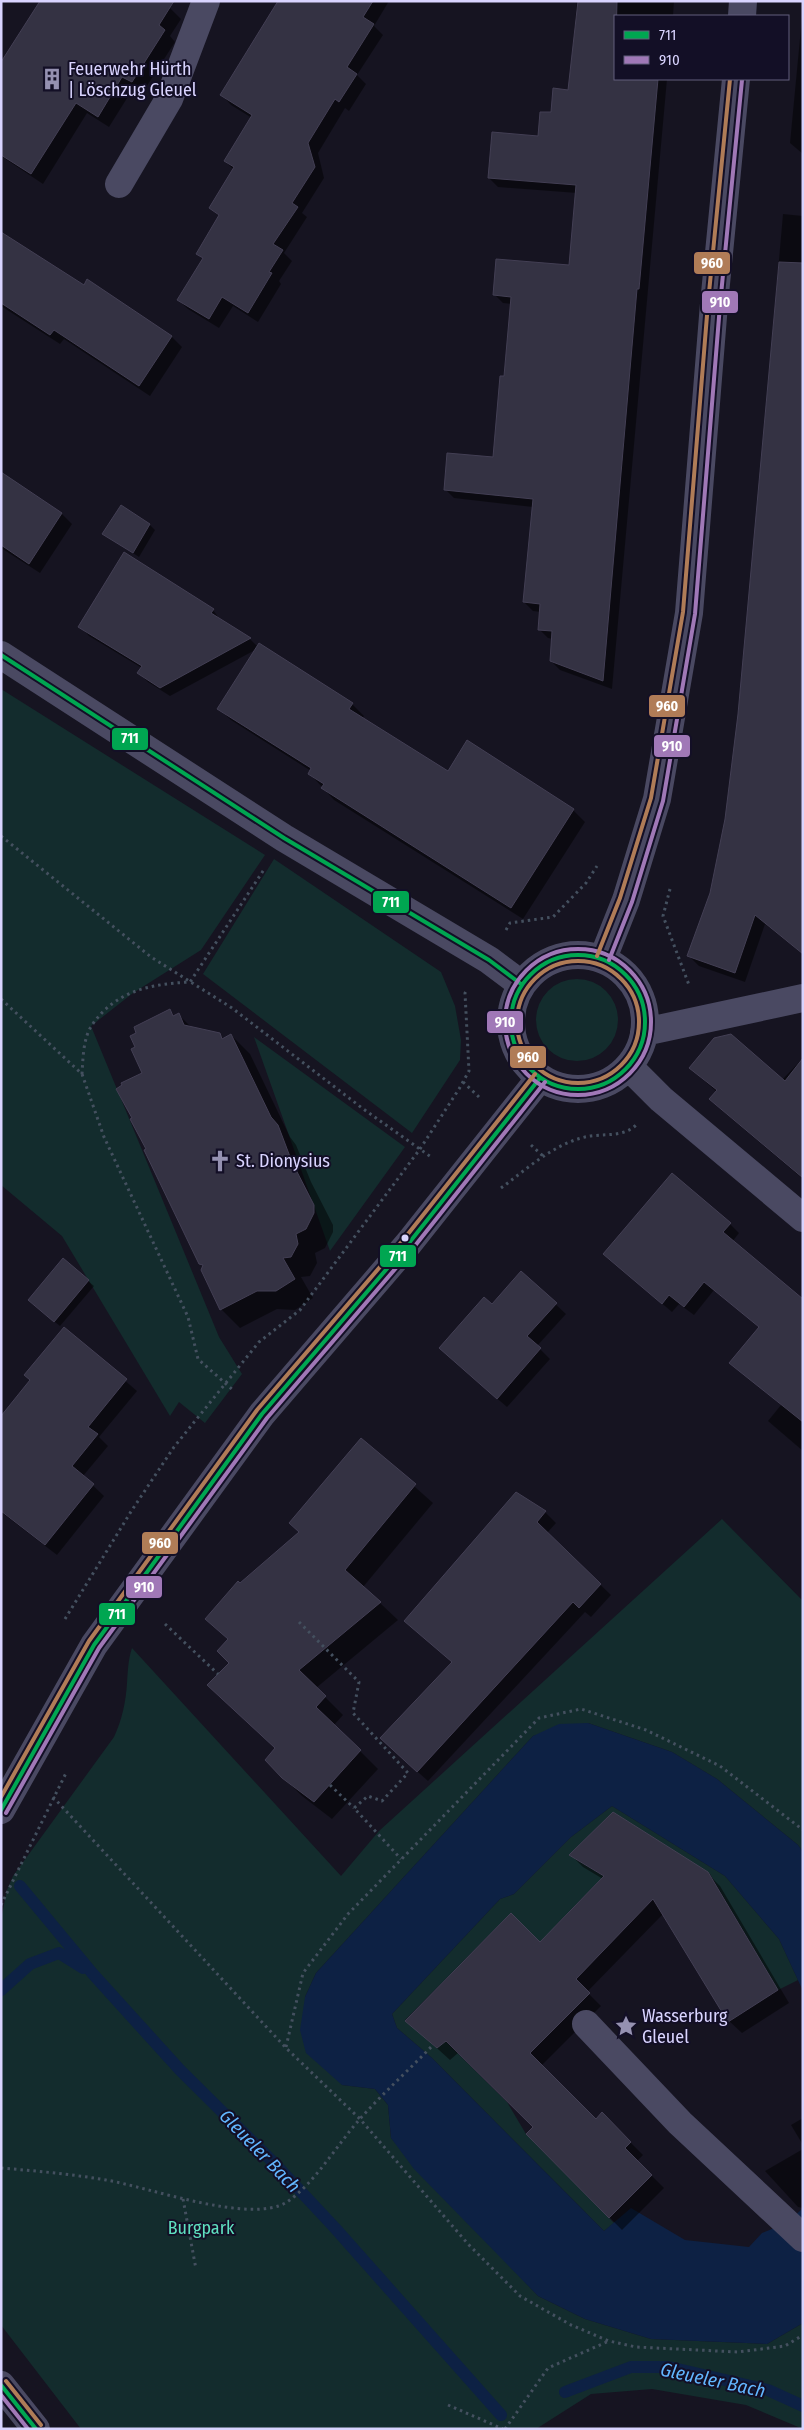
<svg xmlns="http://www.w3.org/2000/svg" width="804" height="2430" font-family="'Fira Sans Condensed',sans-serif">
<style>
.green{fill:#132c2d}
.water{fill:#0d2144}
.shadow{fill:#0007}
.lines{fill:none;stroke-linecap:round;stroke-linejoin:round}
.stream{stroke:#0d2144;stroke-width:12}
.building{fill:#343243;stroke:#433f54}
.path{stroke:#44505f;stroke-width:3;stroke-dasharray:2.5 4;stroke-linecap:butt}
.minor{stroke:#4a4962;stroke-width:28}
.bus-1-casing{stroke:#130f26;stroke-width:8}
.bus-2-casing{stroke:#130f26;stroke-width:8}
.bus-3-casing{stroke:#130f26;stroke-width:8}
.bus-1{stroke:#00a651;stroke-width:4}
.bus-2{stroke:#a078b7;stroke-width:4}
.bus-3{stroke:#b07c57;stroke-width:4}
.bus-dot{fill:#d9d4ff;stroke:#130f26;stroke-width:2}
.labels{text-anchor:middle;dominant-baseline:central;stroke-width:4;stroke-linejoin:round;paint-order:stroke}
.poi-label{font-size:18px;fill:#d9d4ff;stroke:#130f26;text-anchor:start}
.park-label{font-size:18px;fill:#5fe0c0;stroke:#130f26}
.water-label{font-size:19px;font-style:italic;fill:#62b6ff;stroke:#130f26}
.line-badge{stroke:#130f26;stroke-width:2}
.badge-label{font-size:14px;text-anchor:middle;font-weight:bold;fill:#fff}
</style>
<rect width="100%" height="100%" fill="#161421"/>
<path class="green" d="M1 689 265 855 201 950 133 993 91 1026 219 1337 242 1374 205 1423 179 1402 170 1416 62 1236 1 1185Z
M274 859 441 972 455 1006 461 1040 460 1060 412 1133 203 974Z
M536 1020a41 41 0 1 1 82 0a41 41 0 1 1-82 0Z
M254 1037 405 1147 330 1251Z
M722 1519 803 1601V1852L798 1845 717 1779 672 1752 588 1723 533 1736 316 1973 305 1997 342 2085 375 2089 388 2105 391 2138 538 2296 585 2319 651 2339 767 2344 803 2323V2429L746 2405 652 2389 591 2394 536 2429H81L1 2325V1919L7 1890 13 1876 114 1737C122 1720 126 1701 127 1683 128 1670 128 1660 132 1648L341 1876 379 1831Z
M612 1806 725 1876 779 1939 798 1980 778 1990 710 1874 613 1812 569 1855 604 1876 556 1925 543 1946 511 1913 405 2020 437 2048 445 2041 507 2102 526 2134 614 2223 604 2231 432 2058 397 2028 392 2014 500 1899 514 1894 571 1837Z"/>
<path class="water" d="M588 1723 672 1752 717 1779 798 1845 803 1852V1991L779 1939 725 1876 612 1806 571 1837 514 1894 500 1899 392 2014 397 2028 432 2058 604 2231 631 2208 685 2240 749 2247 762 2233 787 2223 803 2208V2323L767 2344 651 2339 585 2319 538 2296 414 2169 391 2138 388 2105 375 2089 342 2085 306 2053 300 2030 305 1997 316 1973 533 1736 559 1724Z"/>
<path class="shadow" d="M286 1H389L374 26 383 35 357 75 366 84 349 111 345 108 318 153 324 178 302 213 307 217 284 253 292 261 279 281 281 284 258 322 233 306 219 328 188 309 178 300 204 260 198 254 220 217 210 208 234 170 225 161 252 118 231 105 222 95Z
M577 1H674L673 16H615V79H667L612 689 560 670 551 661 553 639 548 638 539 629 541 612 533 611 524 602 533 507 454 498 445 489 494 458 512 304 503 303 494 294 570 266 577 193 498 187 489 178 539 138 552 113 569 91Z
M803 7V154L790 143Z
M170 8 181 19 170 36 175 42 143 92 134 87 109 127 87 113 43 184 1 156V140Z
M783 214 803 216V954L765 924 745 982 699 966 689 956 711 893 726 819 739 714Z
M1 233 84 287 87 281 172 337 182 347 150 396 64 339 60 344 1 306Z
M1 474 62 514 72 524 40 573 1 548Z
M150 525 155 530 139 557 104 534Z
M213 610 221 621 250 639 258 647 352 704 364 716 362 719 448 773 573 810 585 822 523 919 334 800 310 774 311 771 231 720 219 709 257 649 170 696 148 682 139 673 142 668 89 636 80 626Z
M169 1011 175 1016 178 1014 192 1028 219 1035 224 1039 231 1035 250 1054 290 1137 296 1145 311 1182 333 1225V1232L325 1248 315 1253 317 1263 310 1276 301 1277 313 1298 295 1310 277 1309 240 1328 221 1309 204 1267 118 1089 144 1074 137 1048Z
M803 1058V1179L724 1112 710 1099 717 1092 690 1068 782 1080Z
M730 1224 739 1233 732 1242 803 1325V1451L768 1421 781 1405 731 1363 760 1328 714 1290 694 1315 679 1304 672 1312 604 1254Z
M521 1272 566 1314 537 1346 550 1359 507 1407 450 1358Z
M88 1281 94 1286 60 1326 35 1306Z
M64 1328 137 1391 99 1437 108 1446 83 1476 104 1496 57 1555 1 1512V1463L32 1380Z
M361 1439 433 1503 363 1587 398 1620 316 1688 343 1715 334 1725 378 1769 332 1819 302 1796 283 1777 276 1749 230 1663 229 1640 207 1618 240 1585 300 1532Z
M516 1494 545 1512 556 1523 547 1533 611 1595 591 1617 585 1612 428 1781 392 1749 453 1663 406 1621Z
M571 1855 707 1873 720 1886 789 2003 742 2033 729 2021 664 1913 587 1992 601 2006 541 2066 596 2120 602 2114 643 2155 637 2161 664 2188 622 2230 527 2134 534 2127 459 2052 450 2060 407 2021 540 1944 603 1879 583 1867Z
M803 2118V2145L791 2125Z
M803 2149V2208L798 2207 765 2171Z"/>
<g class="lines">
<path class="stream" d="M20 1886 93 1974 180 2070 277 2166 335 2228 501 2415
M1 1990 30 1964 59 1953 83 1968
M565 2392 631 2367H669L768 2390 803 2406"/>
</g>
<path class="building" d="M40 1H174L159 25 165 30 132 82 122 77 98 117 76 103 31 174 1 155V62Z
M278 1H373L363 17 374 24 347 67 357 74 339 102 335 99 308 143 315 167 292 203 298 207 273 244 283 250 269 272 272 273 248 313 222 297 209 319 177 300 203 258 196 254 219 215 209 208 234 167 224 161 252 115 220 95Z
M578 1H617L615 79H658L639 289H637L603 681 550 661 552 631 538 630 540 604 523 602 533 499 444 490 447 453 493 457 500 376H504L511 297 493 295 496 259 569 265 576 185 488 178 492 132 538 136 540 112H551L553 88 568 90Z
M1 232 84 285 87 279 172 336 139 386 54 330 50 335 1 303Z
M779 262 803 263V954L755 915 735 973 687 956 710 893 725 819 738 714Z
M1 472 62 513 29 564 1 545Z
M121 505 150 524 133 553 102 534Z
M124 552 214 609 211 613 251 638 160 688 137 673 142 666 78 627Z
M259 643 353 703 349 709 448 771 467 740 574 809 511 908 321 788 324 784 308 774 311 768 217 709Z
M170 1009 173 1016 179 1013 184 1025 220 1033 222 1039 231 1034 271 1117 278 1125 292 1162 314 1205V1213L306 1229 296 1234 298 1244 291 1257 283 1258 295 1279 276 1291H257L220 1310 201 1270 203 1265 199 1264 144 1150 146 1149 130 1119 132 1118 116 1089 122 1085 121 1083 142 1073 131 1049 135 1047 130 1036 136 1033 134 1027Z
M731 1034 785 1081 803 1058V1178L709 1099 717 1090 689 1068 714 1038Z
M672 1173 731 1223 723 1232 803 1299V1422L729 1363 759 1327 704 1282 684 1307 669 1295 662 1304 603 1254Z
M63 1258 89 1280 54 1322 28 1300Z
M521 1271 557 1303 527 1336 541 1348 497 1399 439 1348 484 1297 492 1304Z
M64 1327 127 1379 88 1427 98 1434 72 1466 94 1484 45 1545 1 1511V1416L30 1380 24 1375Z
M361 1438 416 1484 345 1570 381 1602 299 1670 326 1696 316 1707 361 1750 314 1802 282 1778 265 1760 275 1748 207 1685 229 1663 217 1651 228 1639 205 1619 238 1581 240 1583 299 1532 289 1523Z
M516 1492 546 1511 537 1522 601 1584 579 1608 573 1602 417 1772 380 1738 452 1662 404 1621Z
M613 1812 708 1872 778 1990 728 2022 653 1899 576 1979 590 1993 530 2053 596 2119 602 2112 631 2142 625 2148 652 2175 609 2218 526 2134 533 2127 446 2041 437 2048 405 2021 511 1913 540 1942 604 1876 569 1855Z"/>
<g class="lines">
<path class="path" d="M1 836 151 957 232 1008 362 1108 431 1157
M670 889 663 916 689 985
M506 930 510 923 553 917 586 883 597 866
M1 999 82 1074 104 1137 188 1317 198 1359 234 1391
M82 1074C83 1059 83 1038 92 1025 116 990 152 984 190 982L265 868
M463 1082 479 1097
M531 1145 543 1156
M501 1188C527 1169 552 1145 585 1137 602 1133 623 1138 636 1125
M65 1619 132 1510 174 1447 259 1342 300 1310 420 1149 459 1089 469 1071 465 993 467 990
M299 1622 359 1682 353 1713 408 1773 382 1801 368 1796 354 1808 401 1859
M165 1624 218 1674
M330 1785 354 1808
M53 1797 286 2048 360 2119 468 2244 520 2296 571 2325 609 2341 636 2347 738 2352 785 2346 803 2335
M1 1905 67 1771
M286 2047 303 1973 348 1914 539 1718 581 1709 646 1730 720 1766 803 1830
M1 2168C36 2171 71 2174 106 2180 149 2187 250 2225 287 2202 314 2184 337 2145 359 2120 382 2094 409 2070 433 2045
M183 2199 196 2269
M448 2405 503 2429
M505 2429 548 2368 609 2341"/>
<path class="minor" d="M742 16 743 1
M119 184 169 99 206 1
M1 655 284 838 489 960 521 984
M511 1022a67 67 0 1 1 134 0a67 67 0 1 1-134 0Z
M603 958 626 900 657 799 689 613 714 304 736 79
M644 1032 803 998
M629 1067 661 1099 803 1218
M1 1810 94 1645 262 1414 409 1243 540 1078
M586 2024 680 2123 803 2238
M1 2385 36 2429"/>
<g class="bus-1-casing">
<path id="bus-1" d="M1 655 284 838 489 960 521 984
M511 1022a67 67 0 1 1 134 0a67 67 0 1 1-134 0Z
M1 1810 94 1645 262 1414 409 1243 540 1078
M1 2385 36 2429"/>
</g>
<g class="bus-2-casing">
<path id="bus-2" d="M505 1022a73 73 0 1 1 146 0a73 73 0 1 1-146 0Z
M609 960 632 902 663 801 695 614 720 305 742 80
M6 1813 99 1648 267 1418 414 1247 545 1082
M1 2395 28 2429"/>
</g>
<g class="bus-3-casing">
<path id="bus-3" d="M597 956 620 898 651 798 683 612 708 303 730 79
M517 1022a61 61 0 1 1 122 0a61 61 0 1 1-122 0Z
M1 1797 89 1641 257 1410 404 1239 535 1074
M6 2381 41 2425"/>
</g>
<use href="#bus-1" class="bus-1"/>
<use href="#bus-2" class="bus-2"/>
<use href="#bus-3" class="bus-3"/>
</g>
<defs>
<g id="building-bare" transform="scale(1.725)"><path d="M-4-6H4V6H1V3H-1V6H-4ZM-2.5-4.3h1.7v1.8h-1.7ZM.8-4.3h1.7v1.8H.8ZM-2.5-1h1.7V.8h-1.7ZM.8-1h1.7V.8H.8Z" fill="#9591b1" stroke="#130f26" stroke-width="2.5" paint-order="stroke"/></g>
<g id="church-bare" transform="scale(1.725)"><path d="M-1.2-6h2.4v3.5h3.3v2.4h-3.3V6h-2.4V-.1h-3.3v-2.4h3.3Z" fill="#9591b1" stroke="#130f26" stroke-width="2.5" paint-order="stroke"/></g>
<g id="sight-bare" transform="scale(1.725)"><path d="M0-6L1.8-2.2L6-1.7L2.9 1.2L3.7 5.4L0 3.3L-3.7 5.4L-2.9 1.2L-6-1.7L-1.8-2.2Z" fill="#9591b1" stroke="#130f26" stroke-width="2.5" paint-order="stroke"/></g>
</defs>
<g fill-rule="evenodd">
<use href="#building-bare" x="52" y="79"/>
<use href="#church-bare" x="220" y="1161"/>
<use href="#sight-bare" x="626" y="2026"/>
</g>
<circle class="bus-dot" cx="405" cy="1238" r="4.5"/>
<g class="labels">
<g class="poi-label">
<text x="68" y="69">Feuerwehr Hürth<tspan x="68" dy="21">| Löschzug Gleuel</tspan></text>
<text x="236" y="1161">St. Dionysius</text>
<text x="642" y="2016">Wasserburg<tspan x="642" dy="21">Gleuel</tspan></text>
</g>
<g class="park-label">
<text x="201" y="2228">Burgpark</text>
</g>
<g class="water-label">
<text transform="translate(260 2151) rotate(46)">Gleueler Bach</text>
<text transform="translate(713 2380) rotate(12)">Gleueler Bach</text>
</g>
</g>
<g class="line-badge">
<rect x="693" y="251" width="38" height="24" rx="5" fill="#b07c57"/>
<rect x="701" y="290" width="38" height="24" rx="5" fill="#a078b7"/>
<rect x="648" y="694" width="38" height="24" rx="5" fill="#b07c57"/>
<rect x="111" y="727" width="38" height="24" rx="5" fill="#00a651"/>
<rect x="653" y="734" width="38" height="24" rx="5" fill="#a078b7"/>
<rect x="372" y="890" width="38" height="24" rx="5" fill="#00a651"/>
<rect x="486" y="1010" width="38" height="24" rx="5" fill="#a078b7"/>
<rect x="509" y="1045" width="38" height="24" rx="5" fill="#b07c57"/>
<rect x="379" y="1244" width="38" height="24" rx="5" fill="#00a651"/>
<rect x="141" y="1531" width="38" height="24" rx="5" fill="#b07c57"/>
<rect x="125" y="1575" width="38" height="24" rx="5" fill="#a078b7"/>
<rect x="98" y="1602" width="38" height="24" rx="5" fill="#00a651"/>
</g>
<g class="badge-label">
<text x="712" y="268">960</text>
<text x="720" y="307">910</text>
<text x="667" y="711">960</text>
<text x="130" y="743">711</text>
<text x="672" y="751">910</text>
<text x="391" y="907">711</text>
<text x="505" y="1027">910</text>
<text x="528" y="1062">960</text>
<text x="398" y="1261">711</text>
<text x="160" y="1548">960</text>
<text x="144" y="1592">910</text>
<text x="117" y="1619">711</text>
</g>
<rect width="804" height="2430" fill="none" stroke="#d9d4ff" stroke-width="5"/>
<rect x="614" y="15" width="175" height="65" fill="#130f26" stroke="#625e7d"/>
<rect x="624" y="31" width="25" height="8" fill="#00a651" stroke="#625e7d"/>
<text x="659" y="40" font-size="15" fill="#d9d4ff">711</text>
<rect x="624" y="56" width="25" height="8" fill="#a078b7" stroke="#625e7d"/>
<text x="659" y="65" font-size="15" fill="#d9d4ff">910</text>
</svg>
